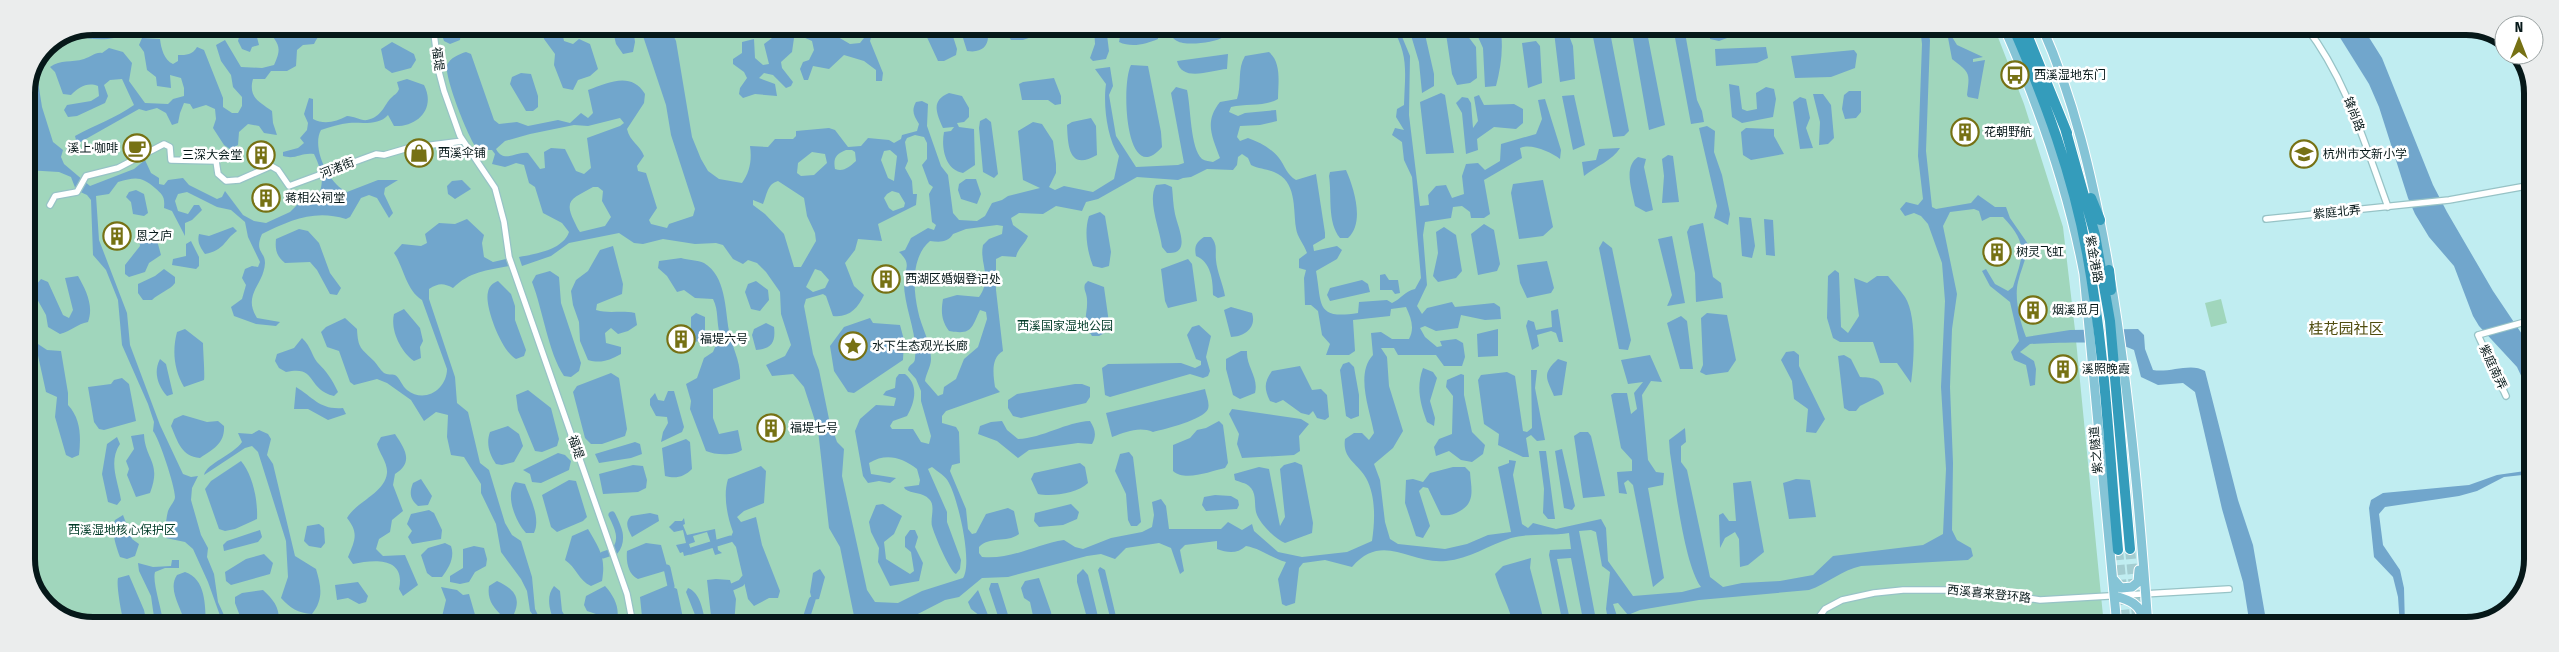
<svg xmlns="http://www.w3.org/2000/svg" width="2559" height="652" font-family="'Fira Sans Condensed','Noto Sans SC',sans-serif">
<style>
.green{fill:#a0d6bc}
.water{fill:#71a6cc;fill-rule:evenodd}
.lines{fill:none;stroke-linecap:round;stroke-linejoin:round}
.canal{stroke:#71a6cc;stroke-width:7}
.highway-tunnel{stroke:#a4cdd1;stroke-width:10;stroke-dasharray:10 5;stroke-linecap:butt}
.street-casing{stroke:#97c3c6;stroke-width:8}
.secondary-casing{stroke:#97c3c6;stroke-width:9}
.primary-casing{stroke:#fff;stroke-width:11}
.highway-casing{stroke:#fff;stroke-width:12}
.street{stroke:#fff;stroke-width:5.5}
.secondary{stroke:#c2e1eb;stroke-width:8}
.primary{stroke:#85c4d6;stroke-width:9}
.highway{stroke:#349cbb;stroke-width:10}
.labels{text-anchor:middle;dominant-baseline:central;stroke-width:5;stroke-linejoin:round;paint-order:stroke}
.street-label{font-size:12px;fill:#061819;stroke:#fff}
.poi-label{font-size:12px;fill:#061819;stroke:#fff;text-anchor:start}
.park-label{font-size:12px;fill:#023c28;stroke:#fff}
.quarter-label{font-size:15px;fill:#504d0f;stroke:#fff}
.rim{fill:none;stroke:#061819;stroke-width:6}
</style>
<rect width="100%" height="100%" fill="#c0edf1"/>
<path class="green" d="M93 26 1994 27 2024 104 2063 227 2075 330 2104 626 80 624 43 603 27 567 26 93 46 46Z
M2221 299 2227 323 2211 327 2205 303Z"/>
<path class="water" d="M93 26H115L118 27 114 38C99 41 86 38 71 35Z
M242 26H254L259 45 252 47 250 52 242 49 238 41Z
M266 26H337C326 30 319 33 314 44L303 45 297 50 296 66 287 71H271L265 79H253C248 97 259 102 272 111L273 123 277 135 264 133 259 126 248 124 239 132 238 145 230 149 224 145 213 128 216 119 215 109 206 105 193 109 190 104 184 103 180 113 178 123 172 125 166 113 157 108 146 111 139 109 77 144 75 136C95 125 116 118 134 105L122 79 110 80 104 85 108 96 105 103 77 116 68 117 64 110 67 105 91 101 99 96 98 86C87 82 79 87 71 95L63 94 55 72 50 67C61 59 71 63 84 59 91 57 95 52 102 53L109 48 123 52 132 63 129 81 145 103 168 104 173 99 184 96V88L181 78 170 75 171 88 157 86 156 77 147 70 144 52 139 45 142 38 160 39C161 48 164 60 173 64L178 61V55C187 55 192 55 197 47L204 50 223 98V107L232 113H238L242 106V97L233 87 231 75 221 61 216 45 225 40 241 67 262 68 274 65C284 44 276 44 266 26Z
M439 26H459L461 31 460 40 450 44 444 41Z
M542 27H561L564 41 573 44 579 39 590 44 598 69 590 76 578 80 573 90 563 88 554 65 555 54 544 39Z
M612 27H633L635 42 633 52 623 54 616 44Z
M640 27H669L676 41 692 137 701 159 708 171 719 179 742 183C750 172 752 160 750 146L768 147 775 139H793L796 136V131L829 128 835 130 848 147 861 146 868 138 889 140 894 143 901 139 902 135 917 131 919 124C914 116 911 111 916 102L922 101 928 104 927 126 941 166 948 175 953 213 959 220 977 221 985 216 992 203 1002 200 1008 196 1040 188 1023 180 1018 131 1033 122 1042 124 1053 141 1056 164V173L1049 187 1055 190 1064 186 1093 192 1114 179 1119 156C1107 138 1103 105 1106 84L1095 69 1110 67 1113 86 1109 95 1116 136 1136 167 1178 165 1184 163 1171 93 1176 87 1187 90C1191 107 1190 148 1202 159 1205 161 1210 161 1213 162L1220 158C1212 136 1204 122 1220 102L1237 99C1242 84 1237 69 1245 56L1269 52C1282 63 1278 83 1278 99 1264 107 1246 103 1231 107L1229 112 1238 116 1245 113 1276 110 1277 121 1260 125 1240 126 1237 137 1240 141 1248 138C1259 142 1271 148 1279 158 1285 166 1287 175 1296 180L1316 174 1325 233V238L1313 245 1314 251 1337 246 1342 250 1337 259 1316 271C1322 304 1315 320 1358 313L1359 302 1387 300 1392 303C1401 299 1405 291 1415 289L1421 278 1412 177 1404 160 1402 142 1392 135 1395 128 1404 130 1396 117 1397 109 1404 105C1405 72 1409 56 1392 27H1398L1410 56 1409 115 1420 206 1429 205 1428 195 1436 186 1446 185 1452 198 1464 194 1462 176 1466 164 1478 163 1485 170 1500 161 1501 144 1536 134 1542 119 1538 100 1545 99 1561 150 1560 159C1551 152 1531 143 1520 148L1522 158 1484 180 1490 214 1484 218H1471L1470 212 1462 206 1453 207 1451 218 1425 222 1423 235 1427 285 1417 306 1422 314 1427 308 1452 302 1455 307 1494 303 1500 307 1501 319 1485 320 1461 315 1458 328 1436 331 1425 326 1420 328 1425 337 1437 347 1442 346 1440 341 1456 339 1463 343 1465 357 1462 366H1444L1436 355H1398L1394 348H1381L1387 357 1389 386 1403 431 1393 448 1374 464 1380 480 1385 522 1390 539 1398 544 1445 549 1467 544 1488 535 1511 532 1498 467 1509 463V460L1516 461 1513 475 1522 524 1528 528 1533 523 1556 529 1601 519 1606 528 1608 561 1633 596 1682 592 1701 587C1684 564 1675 484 1670 453L1669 440 1685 428 1686 442 1681 446V462L1687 470 1710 577 1723 587 1742 583 1780 581 1813 575 1833 556 1923 545 1943 534 1946 469 1941 387 1945 301 1942 263 1928 224 1921 216 1914 213 1905 216 1900 209 1906 202 1918 205 1923 199 1918 156 1922 44 1920 27H1927L1930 40 1926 151 1932 207 1936 209 1971 203 1978 195 1995 207H2006L2010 218 2028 244C2027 258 2021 269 2018 282 2014 298 2020 322 2026 337L2070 330 2138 329 2144 335 2145 349 2153 370C2170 373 2191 362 2205 371L2238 500 2253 545 2267 626H2250L2243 582 2222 509 2195 392 2183 383 2158 385 2141 377 2134 350C2114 339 2055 343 2030 344L2020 352 2034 361 2036 369 2035 385 2030 386 2026 365 2014 360 2011 352 2019 341 2010 302 1990 286 1982 271 1986 269 1995 284 2008 291 2013 287C2023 255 2029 244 2003 217H1990L1982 221 1979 211 1974 209 1950 212 1943 226 1957 294 1952 329 1950 387 1953 463 1952 530 1957 540 1971 548 1973 556 1968 560 1861 566C1842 570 1827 584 1809 590L1699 600 1640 610 1628 615 1618 603 1613 604 1620 625H1609L1606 609 1610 572 1602 566 1596 532 1591 530 1579 531 1597 625H1584L1571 558 1557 559 1571 625H1563L1549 555 1550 550 1571 549 1569 533C1551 536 1528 533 1511 538 1489 545 1469 559 1446 561 1410 565 1383 531 1352 567L1325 560 1303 563 1299 568 1295 603 1286 606 1282 604 1278 579 1286 562C1271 558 1262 549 1246 546 1237 554 1228 553 1217 549V541L1185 545 1180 550 1184 571 1180 574 1171 548 1159 543 1126 548 1115 559 1101 554 1087 556 1008 577 982 578 959 597 945 600 910 618 902 625H841L851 621 854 616 840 547 829 528 818 430 804 387 793 374 772 376 766 365 785 356 791 345 781 314 780 292 766 272 757 263 748 260 743 264 733 259 723 245 716 243 695 244 663 239 643 244 634 243 619 233 569 243 551 256 522 266 519 257C535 254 563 250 569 232L562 223 543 213 535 187 529 183 524 165 516 163 505 167 492 164 495 154 492 150H486L480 153C470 143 444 77 447 65 450 58 459 54 466 52L471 54 494 120 499 124 517 122 528 126 558 120 570 123 581 113 588 118 593 113 588 90C608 83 631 71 645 94L644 103 627 129C630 142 640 145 644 156L637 166 638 171 646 173 657 208 649 220 651 224 667 228 669 224 693 216 695 209 671 135 666 105ZM620 118 624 123 620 126 587 138 591 168 584 174 576 171 565 149 551 148 544 152 545 168 540 169 528 153C516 151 504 164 496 149L505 141 530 134 574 125 588 126ZM915 135 924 137 927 143V159L922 165 929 184 933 187 929 194 932 222 936 225 934 230 928 228 911 238 905 250 899 252C912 264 905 268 904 280 903 306 918 332 915 358 915 365 909 363 908 370L916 379 921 391V401L931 436 929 444 921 442 913 429H892L890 426 893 421 907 416C915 402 919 385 905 374H899L896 378 895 388 886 391 883 395 896 398 894 406 876 405 860 419 855 431 863 476 868 483 879 481 890 483 896 478 871 474 869 463C886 453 901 457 917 469L920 480 919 485 904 487 905 489C911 494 923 492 929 499 936 505 930 518 932 526 934 534 950 572 956 574L960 569 961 560 947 522V512L928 469 932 467C938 472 946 476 949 483 958 499 973 563 963 578L922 591 898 603 875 602 867 590 842 476 844 449 837 442 829 419 819 370 813 354 804 306 806 299 823 294 826 296 833 316C849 318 858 308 864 295L854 286 845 263 855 250 858 239 882 241 878 224 916 205 917 194H913L912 181 905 168 908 161 905 142 907 138ZM846 150H852L855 152 856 161C849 167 844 172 835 169 833 158 836 154 846 150ZM890 150 897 156 894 181 888 178 881 160 884 151ZM812 152 825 154 827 163 814 175 801 176 797 173 798 163ZM1242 154 1248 158 1251 165C1259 169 1267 169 1274 172 1297 181 1293 208 1296 228 1297 237 1304 244 1307 253L1299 259V268L1306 270 1304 278 1305 305H1311L1318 311 1322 335 1330 344 1326 355H1349L1355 351 1353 320 1390 316 1391 309 1406 307C1411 318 1415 328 1409 339H1392L1381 332 1371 333 1373 355C1355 374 1370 410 1374 433L1369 440 1362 433H1354L1345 439C1342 459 1358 463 1366 478 1376 496 1375 521 1372 541L1347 552 1302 557 1278 552 1254 531 1252 524 1242 530 1228 522 1221 529H1169L1166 506 1161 499 1152 502 1154 515 1152 527 1142 532 1111 538 1083 549 1075 547 1064 540C1036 544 1012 560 982 557L979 553V547C989 536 1008 543 1019 534L1014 511 1008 508 986 514 976 533 972 534 968 529 966 509 950 471 952 465 960 463 959 432 956 427 942 423V416L946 411 1000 392 995 387C993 373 991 358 1003 351L996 290V259L1002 256 1016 257C1018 248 1025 244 1028 236L1013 225 1011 218 1019 213 1043 214 1056 206 1082 211 1086 202 1098 199 1137 177 1178 180 1183 178 1191 177 1207 169 1233 170 1237 165 1238 157ZM778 181 804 198 807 216 815 233 816 241 801 267H794L784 234 765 214 753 205V200L763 204C767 195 767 184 778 181ZM593 187H598L603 191 602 201 611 217 605 226 580 232C577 228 576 225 574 221 563 199 574 198 593 187ZM892 191 899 193 905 203 904 207 893 211 889 208 884 198 887 194ZM997 225 1003 226 1002 234 989 239 983 245C979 264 993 277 979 297L957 295 943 299C941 311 941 320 949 331 972 335 971 329 980 310L986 312 987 319 978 347 964 359 956 379 944 387 943 394 938 396 925 381C926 374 931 366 931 359 931 342 921 327 918 311 913 289 911 257 930 241 939 242 948 243 953 234L966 229ZM815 269 821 271 829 280 825 288 813 292 806 287Z
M796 27H816L817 35 838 37 850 44 860 43 864 38 866 27H874L870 41 883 73 882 81H876V70L864 61 844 55 829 69 813 66 808 80H804L800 69 803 62 809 60 814 50 812 41 803 37 794 38 792 52 781 62 782 68 793 82 791 86 786 88 773 75 764 73 759 78 775 84 777 96 755 94 743 98 739 94 740 88 747 78 744 72 733 64V59L742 53V42L754 39 755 58 763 65 769 64 764 44 780 32 787 35Z
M925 27H950L957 49 956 55 944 61H938L925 33Z
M964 27H986C992 43 984 54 967 51L963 38Z
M1003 27 1033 29 1034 27H1060L1023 40H1011Z
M1094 27H1106L1109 51 1106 59 1093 61 1090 58 1095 44Z
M1122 27H1132L1138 32 1150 27H1158V39C1146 44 1132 48 1119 42Z
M1171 27H1223V37C1215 43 1185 46 1177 41 1171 38 1171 33 1171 27Z
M1445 27H1461L1476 47 1477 78 1470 83 1457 85 1452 74Z
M1500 27C1504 46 1501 67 1496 86L1485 87 1483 48 1474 28Z
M1591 27H1609L1629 131 1624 136 1613 137Z
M1631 27H1646L1665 125 1649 130Z
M1673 27H1684L1697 100 1702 111 1704 122 1691 124Z
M1710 27H1754V28L1719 41 1710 39Z
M1946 27H1950L1949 32 1957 45 1983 57 1973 59V62L1985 60 1978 99 1968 97 1967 95C1970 72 1970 73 1952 59Z
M2334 28H2363L2382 58 2433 185 2447 212 2493 291 2532 349V399L2517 367 2479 326 2473 316 2454 266 2429 237 2415 214 2408 198 2379 107 2369 84Z
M1424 30 1434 74V86L1422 93 1419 62 1410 32Z
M1554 32 1568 33 1573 46 1575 79 1560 82Z
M1536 41 1540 46 1542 83 1528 88 1522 43Z
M392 42 414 54 416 60 411 68 392 73 385 68 381 49Z
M1766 47 1768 58 1757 63 1716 66 1715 49Z
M1854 50 1857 54 1855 68 1831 77 1795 78 1791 56Z
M1228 54 1227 69C1211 70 1182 83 1177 61Z
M1131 65 1148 66 1161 132 1162 147C1125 190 1121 83 1131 65Z
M36 69 42 107 53 142 63 150 61 157 64 164 90 186 134 169 145 160 151 173 159 178V184L164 185 168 180 183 178 189 185 217 199 222 197 225 191 243 215 254 221 266 223 290 212 299 203H313C327 186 322 171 314 154 301 152 296 160 283 156V152L298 148 304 143 300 138 307 130 308 123 304 114 309 98 313 99V119C324 125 336 122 347 116 354 116 361 121 367 120 382 117 384 105 391 98 395 94 397 94 399 89L397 82 407 79 424 85C436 108 418 127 394 126L388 115C379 126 361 122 349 123 340 124 330 127 321 130 311 148 329 184 347 192L378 180H398L385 188 384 194 393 213 389 218 377 198 369 195 361 198 350 217 346 219C315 209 290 220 262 234 254 252 265 251 265 263 264 285 242 294 257 318L280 322 276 326 256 324 234 316 231 307 242 299 246 285 242 278 245 269 252 266 258 267 260 262 248 237 245 222 231 210 217 207 187 192 178 194 175 201 178 211 188 214 194 205H199L202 210 192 220 185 223V236L172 211 164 208C165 197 163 195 155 188 141 176 136 177 118 182L109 194 96 196 99 240 127 313 130 345 160 425 183 474 191 477 198 476 192 488 191 500 201 535 208 548 207 557 214 574 218 602 228 624H223L208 582 193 549 185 542 166 538C165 529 166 519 168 511 170 506 175 501 175 497 175 486 159 438 153 431L154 422 148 404 122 345 118 300 106 270 93 255 91 200 87 195 76 190 71 177 59 172 26 170V151L34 139 26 127V93Z
M521 73 531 74 538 96V107L533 111H526L510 84 512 77Z
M1054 78 1061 96V104L1055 105 1048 100H1022L1019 84 1023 82Z
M1729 84 1739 86 1742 109 1747 111 1757 109 1756 93 1766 87 1774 89 1776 99 1773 117 1742 123 1732 117Z
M1849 91H1861V112L1856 118 1845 119 1842 109 1844 95Z
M949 93 962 96 969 108V117L964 122 957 123 959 127 974 129 975 165 963 173C945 170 941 148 944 132L951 131 954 127 943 128C936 113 931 100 949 93Z
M1441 93 1445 95 1454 153 1426 154 1420 102Z
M1813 94H1823L1831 105 1834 138 1828 144 1819 145 1820 122Z
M1479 95 1484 105 1514 104 1523 109V123L1516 129 1494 127 1477 139 1478 150 1466 154 1462 113 1456 103 1462 97 1468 98 1471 103 1473 128 1478 121 1474 97Z
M1574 95 1585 145 1573 150 1562 96Z
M1800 97 1806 99 1810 118 1806 128 1813 148 1800 149 1793 102Z
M986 118 991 122 998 174 994 178 983 172 979 128 980 121Z
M1091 118 1096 126 1097 155C1069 171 1068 147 1067 125L1072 122Z
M1707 126 1715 131 1714 152 1722 175 1730 214 1728 225 1714 218 1717 206 1699 128Z
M1746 128 1774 129V136L1784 154 1751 160 1743 155 1741 132Z
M1620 148C1613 160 1595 167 1584 176L1582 162 1596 160 1599 149Z
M1668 155 1673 156 1679 202 1662 203 1664 176 1662 159Z
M1638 157 1646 159 1644 167 1653 210 1646 212 1635 206C1632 190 1623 167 1638 157Z
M1346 170C1354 188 1365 223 1348 238H1340C1327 222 1332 196 1329 176L1330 172Z
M966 179H976L981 194 977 204 961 199 958 190 959 184Z
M462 180 471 189 455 199 448 194 447 186 452 181Z
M1543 180 1553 227 1543 236 1519 239 1511 193 1513 184Z
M1165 184 1172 187C1173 196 1173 205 1175 214 1178 228 1192 255 1167 253L1162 247C1160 229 1147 201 1156 185Z
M136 190 144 194 148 213 144 216 133 214 131 202 126 197 129 192Z
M1100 212 1105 216 1111 252 1109 266 1102 268 1093 266C1087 251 1084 231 1089 216Z
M1739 217 1751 218 1755 246 1752 258 1742 256Z
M467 219 484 235 482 243 484 257 493 262 506 259 509 266C487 270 469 272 453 288 443 283 439 283 429 289V299L455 377 457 403 468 412 480 463 489 470 505 523 512 535 521 541 532 577 535 609 543 625H540L530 611 527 591 521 579 501 552 496 524 481 493V484L464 457 451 455 447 437 448 415 436 412 424 421 411 400 387 383 377 379 354 385 350 382 339 351 327 347 321 332 326 327 345 318 357 329C358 349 361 348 374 361 377 364 380 370 384 373 387 375 392 374 395 375 400 378 402 386 407 390 425 404 447 389 447 369L422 300C406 290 404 268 394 253L402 244 421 246 427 243 425 234 439 223 455 224Z
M1764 219 1773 220 1775 256 1766 255Z
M1703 223 1713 277 1721 283 1723 298 1696 302 1695 273 1687 232 1690 226Z
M1484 224 1494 230 1500 264 1497 271 1478 275 1471 234Z
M233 227 237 231C224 240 225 250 205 254 200 247 197 242 199 234L209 236Z
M1444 227 1456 235 1462 271 1456 278 1438 282 1433 276 1438 253 1436 232Z
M299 229 308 231 319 243 330 273 341 288 337 295 330 294 317 270 310 262 285 263C276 256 275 249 276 239Z
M155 233 161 255 149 263 145 272 129 277 125 274V265L140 246 139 238 144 234Z
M1672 236 1685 303 1667 306 1672 295 1658 239Z
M1204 237H1211C1218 245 1215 251 1216 260 1217 272 1223 284 1225 296L1218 298 1213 295C1213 280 1211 262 1196 256 1194 247 1196 242 1204 237Z
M191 241 199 257V266L196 269 172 265 173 259 186 256V244Z
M1603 241 1612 248 1631 340 1628 350 1619 349 1599 248Z
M613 246 623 284 622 294 597 304 596 310C609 314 621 310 635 313L637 325 628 331 618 334 611 328 605 333 606 343 621 347V354C610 360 601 364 588 360L580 341 579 322 573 305 571 291 576 280 588 271 600 250Z
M681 258C688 260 698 260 704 263 726 276 725 309 729 331 732 348 741 361 740 379L713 389V418L719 434 738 430 742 450C734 456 715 455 706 451L690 409 691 401 686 384 697 378 704 358 713 352 720 335C716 322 719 311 713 299L695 298 684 290 677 292 667 276 658 268 659 261Z
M1188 259 1192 264 1197 301 1168 308 1165 301 1161 269Z
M1547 261 1554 288 1551 293 1527 298 1520 283 1517 265Z
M164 269 175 277V283C170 290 159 293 152 300H143L138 293V284L155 276Z
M1835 270 1839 273 1841 327 1848 333 1859 316 1854 278 1867 283 1877 276H1888C1894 283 1900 290 1905 297 1917 316 1914 361 1911 383L1897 363H1880L1873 342H1840L1833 338 1827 318 1828 276Z
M550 271 559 277 561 303 581 363 579 371 571 377 564 376C548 352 543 310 532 282L536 275Z
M1385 274 1389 280H1398L1400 293 1395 294 1392 290H1380V275Z
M78 276C86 290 94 306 88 322 77 324 71 331 60 334L48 327 46 315 32 290H26V282L36 285 41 279 48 282 63 315 69 318 73 310 65 278Z
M1362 280 1368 284 1370 292 1330 301 1327 295 1330 288Z
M498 281 511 294 515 306V320L526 350 524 356 516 359C502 352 484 306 488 292 489 286 493 283 498 281Z
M756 281 768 290 769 300 760 311 751 309 745 292 748 284Z
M1088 281 1104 287 1110 330 1099 336H1092C1081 320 1088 315 1087 300 1087 293 1083 290 1085 284Z
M1231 307 1252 313C1257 328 1244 337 1231 337L1224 310Z
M404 309 420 328 423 341 420 347 421 358 414 361C401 352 390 330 394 314Z
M1558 309 1563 342H1559L1556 333 1551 331 1537 335 1539 346 1532 350 1526 326 1528 320 1534 322 1536 330 1552 327 1551 311Z
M696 313 705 317V340L694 342 691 335V317Z
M1707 313 1727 315 1736 360 1728 372 1706 375 1700 372 1703 365 1701 318Z
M1681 316 1687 321 1693 369H1680L1667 323Z
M870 318 873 323 900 325 904 340 903 360 854 393 848 392 834 371 830 346 844 327Z
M766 323 774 327C776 343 771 349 756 350L752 335 754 329Z
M1199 325 1211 336 1206 357 1210 371 1208 376 1203 378 1190 374 1110 397 1105 395 1102 368 1108 364 1181 363 1195 368 1201 365V361L1196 359 1187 335 1192 327Z
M185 329 203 343C203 350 205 376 204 380L184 387C174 370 172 351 177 332Z
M1498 329V356L1478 357 1477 334Z
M302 338C312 348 311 354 317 362 327 372 332 379 338 392L334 396C305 388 318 365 286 372L279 368 275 361 277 354 294 348Z
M35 342 47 350 61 351 68 393V405C81 419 81 437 79 455L72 458 66 455 55 417 57 397 46 392Z
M1241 351H1247C1246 367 1259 377 1255 393L1240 399 1233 395 1226 369V359Z
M1794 351 1799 355V366L1825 419 1816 433 1806 432 1808 409 1794 399 1792 381 1781 360 1786 352Z
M1650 355 1662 382 1651 381 1642 395 1648 460 1656 472 1664 473 1663 485 1648 488 1664 578 1653 587 1633 485 1628 480 1624 483 1627 494 1619 493 1617 472 1632 471V460L1621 448 1611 395 1614 393H1627L1631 414 1637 409 1634 393 1643 382 1628 384 1621 360Z
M1844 355 1851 359 1860 377C1875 378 1881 378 1884 394L1860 406 1856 411H1849L1844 408 1838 356Z
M160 359 166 364 173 394 167 396C158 386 153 372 160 359Z
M1558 359 1567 362 1562 395 1554 396C1546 377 1542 374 1558 359Z
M1349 362 1354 367 1359 395V416L1351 419 1346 416 1340 370 1343 364Z
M1300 366 1312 390 1321 389 1327 395 1329 417 1325 420 1317 418 1313 411 1309 415 1301 413 1283 400 1276 403 1270 401C1264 389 1264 382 1272 371Z
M1423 368 1433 372 1437 378 1430 401 1435 418 1434 426 1427 422C1420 403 1416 387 1423 368Z
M1531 370H1537L1535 388 1545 440 1537 441 1531 435 1526 438 1529 457H1523L1498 445 1499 434 1484 424 1478 380 1481 375 1507 372 1515 376 1523 431 1527 432 1532 428Z
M611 373 619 378 627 429 625 436 602 444H591L585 438 573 392 577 386Z
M1461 374 1464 375V395L1472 432 1485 445 1483 454 1472 462 1461 460 1449 451 1436 456 1434 447 1439 439 1452 434 1453 396 1446 387 1447 380Z
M122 378 129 384 136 421 104 430 99 429 94 422 88 387 111 384 114 380Z
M1075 384H1082L1090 387V397L1086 403 1021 418 1013 416 1008 408V400L1017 394Z
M296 387C314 398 320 410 343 408L346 414 328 420 308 409H294Z
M1205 389C1206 395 1210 403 1208 409 1203 420 1165 429 1153 432 1139 426 1126 432 1112 437L1106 413Z
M528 390 551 408 559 439 557 446 542 452 535 451 518 410 516 395Z
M668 391H674L684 427 682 432 661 442 663 432 668 423 667 417 656 416 650 405V399L655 393 658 400 664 401Z
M1232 409 1301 419 1309 424 1299 436 1300 451 1294 455 1242 458 1237 444 1239 434 1229 414Z
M183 415 207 422 218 421 224 426C225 443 214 449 200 458 181 456 178 442 171 426L174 419Z
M1002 421 1007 430 1018 439C1043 438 1066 422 1090 421 1095 429 1097 435 1092 444L1078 443 1029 450 1018 458 997 441 978 434 980 426 991 422Z
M1219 421 1223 425 1228 463 1225 468C1211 471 1185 482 1173 471V445L1190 438 1197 430 1206 428Z
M508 426 519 434 523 446 514 462 502 465 496 464C489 454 486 443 490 432Z
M259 430 268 434 271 439 267 455 273 464 295 556 316 569C321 586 324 599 312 614 298 613 290 608 281 598L288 577 286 541 258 452 252 446 245 448 204 475C207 463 233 455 242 442L238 433 252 434Z
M1580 432H1588L1591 436 1605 496 1583 498 1574 436Z
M144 434C145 460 162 462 150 493L136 497 127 475 129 469 126 461 134 449 131 436Z
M395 434C405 449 414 462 395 474L393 485 403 511 392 520 390 532 379 539 376 549 383 556 405 555 418 585 403 596 399 589C406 557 375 559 353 564L348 557C355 540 359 533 347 518 357 501 385 493 387 473 388 463 379 453 377 444L381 437Z
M117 437 120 444C108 462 118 481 121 500L117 505 108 502 102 474 107 444Z
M686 439 690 442 692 469C684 477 676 479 665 476L662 448Z
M635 442 640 444 642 454 631 458 599 463 595 454Z
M1562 449 1575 506 1572 510 1564 508 1555 451Z
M1539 451H1546L1555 519H1548L1543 513 1544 489Z
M1129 452 1133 457 1141 522 1137 526H1131L1128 520 1126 494 1115 471 1120 454Z
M558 453 565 455 571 461 569 470 541 483 532 482 530 474 523 470Z
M241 461C253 475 258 501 257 519L235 529 225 531 219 529 205 489 211 481Z
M1295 462 1302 465 1313 523 1312 533 1285 543C1275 539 1259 523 1256 512 1254 503 1257 493 1249 486 1246 483 1239 482 1235 480L1234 474 1259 467 1269 469 1280 526 1285 517 1280 469 1284 465Z
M1080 463 1085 467 1088 483C1078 493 1052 497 1038 494L1031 479 1034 473Z
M633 465 643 466 647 480 646 488 638 492 603 494 599 474Z
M761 466 766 471 764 503 744 511 737 517 741 522 756 517 762 545 780 591 778 598H769L754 606 748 599 736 547 730 539 733 532C727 516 723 495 728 479Z
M1453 467H1465L1470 472C1471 488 1476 502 1460 511 1453 515 1449 516 1441 515L1428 488 1423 487 1419 491 1430 526 1423 538 1416 536 1405 503 1406 480 1413 479 1423 482 1430 473Z
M2532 470V474L2504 477 2477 491 2459 496 2385 507 2379 514 2383 545 2400 570 2404 588 2405 626H2400L2398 597 2393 577 2374 557 2369 508 2371 500 2383 493 2469 485 2497 475Z
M421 479 432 496 428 505 418 506C410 499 409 493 413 483Z
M1796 479 1810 480 1816 517 1789 519 1783 483Z
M569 480 576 481 587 517 583 521 557 532 551 527 542 495Z
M1751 481 1764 552 1748 565 1740 567 1739 539 1735 532 1725 538 1720 548 1719 515 1723 513 1729 521H1736L1733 483Z
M515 482 525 484C530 498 541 518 534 533H526C515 521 505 495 515 482Z
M1215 495 1231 496 1238 500 1239 505 1237 509 1206 511 1202 505 1204 497Z
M883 504 902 516 894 534 884 542 886 559 910 574 914 571 911 552 905 547V537L910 530H915L918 537 915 547 923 563 919 581 890 586 878 562 879 548 871 532 869 522 876 505Z
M1071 504 1079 512 1077 519 1063 525 1039 527 1034 521 1035 513Z
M429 510 434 513 442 530 441 539 412 544 408 537 412 531 407 524 411 514Z
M650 513 658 515 659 521 632 537C628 529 624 523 631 516Z
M123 515 132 539 139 544 135 556 127 559 120 557C116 546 111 532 115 520Z
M684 518 685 524 683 525 687 535 715 529 718 550 722 553 715 555 707 532 693 536 695 542 689 544 692 554 684 556 683 552 680 553 676 545 686 543 683 530 674 532 669 527 675 521H682Z
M319 524 324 528 325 543 321 548 309 546 304 541 307 526Z
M588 529C600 550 606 557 602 581L591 586C579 581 576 567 565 560L572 536Z
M260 530 262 537 258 542 224 551 223 545 227 541Z
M445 543 451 546C455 557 449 568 442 577H432L427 573 421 555 428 548Z
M646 543 661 545 668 570 638 579C628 574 626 562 627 551Z
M474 546 484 548 487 559 486 566 475 572 469 582 460 584 450 582V576L463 568V549Z
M264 554 273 563 270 574 231 585 226 581 225 572 246 559Z
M1531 558 1530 568 1545 625H1513C1510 607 1500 592 1495 574L1503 566Z
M172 560H179V568H165L155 572C152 582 162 609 163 623L155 624 151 596 139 571 138 563 153 567 171 566Z
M1100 567 1105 570 1118 625H1112L1098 570Z
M820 569 825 577 819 599 812 600 810 592 813 573Z
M1083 569 1088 575 1100 625H1089L1077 582V575Z
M185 572C206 579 205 605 206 624H185C182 608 167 590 177 575Z
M129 575 144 610 147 624H124C122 616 116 586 118 578Z
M1039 578 1051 612 1053 625H1035L1030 602 1024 598 1021 588 1025 581Z
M716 579 730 580 736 599 734 625H712L707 580Z
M497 581C512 588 522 596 514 614L503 617C493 607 487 600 489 586Z
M358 582 368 596 366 602 359 604 348 598 337 600 335 585Z
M991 583H998L1009 618 1014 625H1001L989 589Z
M669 585 677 589 684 623 682 625 647 623 642 617 640 597Z
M554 586 560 591 562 611 568 621 564 625H556C550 613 545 597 554 586Z
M605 586C614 596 620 607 617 622L601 623 596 614 587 611 584 605 586 596Z
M441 587 457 590 463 595 469 594 478 625H440L446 600Z
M688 588C701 593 703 612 706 625H699L686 592Z
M263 590C274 600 280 608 279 624H243L235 603V597L242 593Z
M978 590 992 625H981L980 616 971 609 968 602Z
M1783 615 1792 616 1798 619 1797 625H1675L1696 618 1729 620Z"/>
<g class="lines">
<path class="canal" d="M691 551 730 539
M603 555 615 551C624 539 618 527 612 515
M667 568 671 586
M732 587 741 583 744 579
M804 625 812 600"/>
<path class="highway-tunnel" d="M2130 549 2138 626
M2118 550 2126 626"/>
<g class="street-casing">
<path id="street" d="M433 26 439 72 444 91 460 136 495 188 504 222 509 257 627 594 633 625
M2306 27C2347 80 2365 145 2388 207
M50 205 55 196 77 192 86 176 118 168 164 144 170 147 171 160 216 161 218 174 226 181 239 180 271 166 278 170 289 186 376 154 384 155 408 148 463 141
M2266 219 2449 200 2532 185
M2506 396 2478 335 2532 320
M1813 625 1825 609 1842 600 1874 593 1903 590H1972L2040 600 2229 589"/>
</g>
<g class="secondary-casing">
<path id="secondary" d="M2524 67 2533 93"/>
</g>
<g class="primary-casing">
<path id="primary" d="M2004 27C2039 106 2068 189 2084 274L2117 626
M2042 27C2074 99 2092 176 2106 253 2128 376 2139 501 2148 626
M2114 580 2121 588 2132 587 2138 582 2139 570
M2115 596C2129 600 2141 604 2143 620"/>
</g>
<g class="highway-casing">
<path id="highway" d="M2013 27C2045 100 2073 175 2087 253 2105 351 2109 451 2118 550
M2024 27 2067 133
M2065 128 2095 235 2110 321 2130 549
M2091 198 2100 220
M2109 270 2111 290"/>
</g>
<use href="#street" class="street"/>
<use href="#secondary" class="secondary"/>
<use href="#primary" class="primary"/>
<use href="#highway" class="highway"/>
</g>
<defs>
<g id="bus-ring" transform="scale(1.4375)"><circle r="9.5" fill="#fff" stroke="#767114" stroke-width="1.5"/><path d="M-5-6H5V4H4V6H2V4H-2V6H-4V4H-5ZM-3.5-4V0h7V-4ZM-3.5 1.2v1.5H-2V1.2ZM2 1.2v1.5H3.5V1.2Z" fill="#767114"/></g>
<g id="building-ring" transform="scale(1.4375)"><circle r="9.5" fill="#fff" stroke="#767114" stroke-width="1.5"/><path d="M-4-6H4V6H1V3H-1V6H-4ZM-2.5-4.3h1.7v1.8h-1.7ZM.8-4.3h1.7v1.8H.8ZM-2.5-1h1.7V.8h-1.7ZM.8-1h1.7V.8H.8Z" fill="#767114"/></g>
<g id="cafe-ring" transform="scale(1.4375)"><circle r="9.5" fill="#fff" stroke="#767114" stroke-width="1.5"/><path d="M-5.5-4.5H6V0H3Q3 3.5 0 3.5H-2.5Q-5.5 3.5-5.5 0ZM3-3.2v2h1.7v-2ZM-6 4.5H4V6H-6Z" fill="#767114"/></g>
<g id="shop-ring" transform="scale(1.4375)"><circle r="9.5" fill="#fff" stroke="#767114" stroke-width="1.5"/><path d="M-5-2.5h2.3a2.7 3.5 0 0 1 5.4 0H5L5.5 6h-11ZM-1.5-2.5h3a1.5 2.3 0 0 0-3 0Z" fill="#767114"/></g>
<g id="school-ring" transform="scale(1.4375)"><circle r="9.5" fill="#fff" stroke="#767114" stroke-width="1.5"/><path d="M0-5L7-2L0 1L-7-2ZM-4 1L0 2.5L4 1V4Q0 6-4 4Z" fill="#767114"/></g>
<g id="sight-ring" transform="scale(1.4375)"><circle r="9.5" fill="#fff" stroke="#767114" stroke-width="1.5"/><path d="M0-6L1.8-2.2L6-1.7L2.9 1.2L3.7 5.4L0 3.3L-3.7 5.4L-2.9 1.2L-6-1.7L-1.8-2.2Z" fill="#767114"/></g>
</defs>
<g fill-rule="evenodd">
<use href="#bus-ring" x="2015" y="75"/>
<use href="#building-ring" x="1965" y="132"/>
<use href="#cafe-ring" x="137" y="148"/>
<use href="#shop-ring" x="419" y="153"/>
<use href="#school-ring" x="2304" y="154"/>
<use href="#building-ring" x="261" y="155"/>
<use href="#building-ring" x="266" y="198"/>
<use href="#building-ring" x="117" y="236"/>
<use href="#building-ring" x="1997" y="252"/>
<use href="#building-ring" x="886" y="279"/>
<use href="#building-ring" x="2033" y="310"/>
<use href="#building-ring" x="681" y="339"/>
<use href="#sight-ring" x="853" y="346"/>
<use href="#building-ring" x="2063" y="369"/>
<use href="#building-ring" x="771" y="428"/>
</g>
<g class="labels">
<g class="street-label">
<text transform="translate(438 59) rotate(83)">福堤</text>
<text transform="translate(2354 114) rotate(69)">锋尚路</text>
<text transform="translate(337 168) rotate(-21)">河渚街</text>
<text transform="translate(2337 212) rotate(-6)">紫庭北弄</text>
<text transform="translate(2094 259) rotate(80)">紫金港路</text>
<text transform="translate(2493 367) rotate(65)">紫庭南弄</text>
<text transform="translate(576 447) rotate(71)">福堤</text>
<text transform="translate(2096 450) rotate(-95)">紫之隧道</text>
<text transform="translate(1989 594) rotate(6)">西溪喜来登环路</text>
</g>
<g class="poi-label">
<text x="2034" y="75">西溪湿地东门</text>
<text x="1984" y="132">花朝野航</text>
<text x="118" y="148" text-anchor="end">溪上·咖啡</text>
<text x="438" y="153">西溪伞铺</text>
<text x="2323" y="154">杭州市文新小学</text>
<text x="242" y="155" text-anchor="end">三深大会堂</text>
<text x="285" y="198">蒋相公祠堂</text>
<text x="136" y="236">恩之庐</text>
<text x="2016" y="252">树灵飞虹</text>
<text x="905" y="279">西湖区婚姻登记处</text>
<text x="2052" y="310">烟溪觅月</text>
<text x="700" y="339">福堤六号</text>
<text x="872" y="346">水下生态观光长廊</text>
<text x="2082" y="369">溪照晚霞</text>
<text x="790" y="428">福堤七号</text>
</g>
<g class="park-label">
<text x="1065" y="326">西溪国家湿地公园</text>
<text x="122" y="530">西溪湿地核心保护区</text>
</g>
<g class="quarter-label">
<text x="2346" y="329">桂花园社区</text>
</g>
</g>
<path d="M0 0H2559V652H0ZM93 35H2466A58 58 0 0 1 2524 93V559A58 58 0 0 1 2466 617H93A58 58 0 0 1 35 559V93A58 58 0 0 1 93 35Z" fill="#ebeded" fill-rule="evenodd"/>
<path class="rim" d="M93 35H2466A58 58 0 0 1 2524 93V559A58 58 0 0 1 2466 617H93A58 58 0 0 1 35 559V93A58 58 0 0 1 93 35Z"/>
<g transform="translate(2519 40)"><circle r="24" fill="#ffffff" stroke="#9ba3a3"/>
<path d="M0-4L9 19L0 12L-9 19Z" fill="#767114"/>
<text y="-8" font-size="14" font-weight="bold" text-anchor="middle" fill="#061819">N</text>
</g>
</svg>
